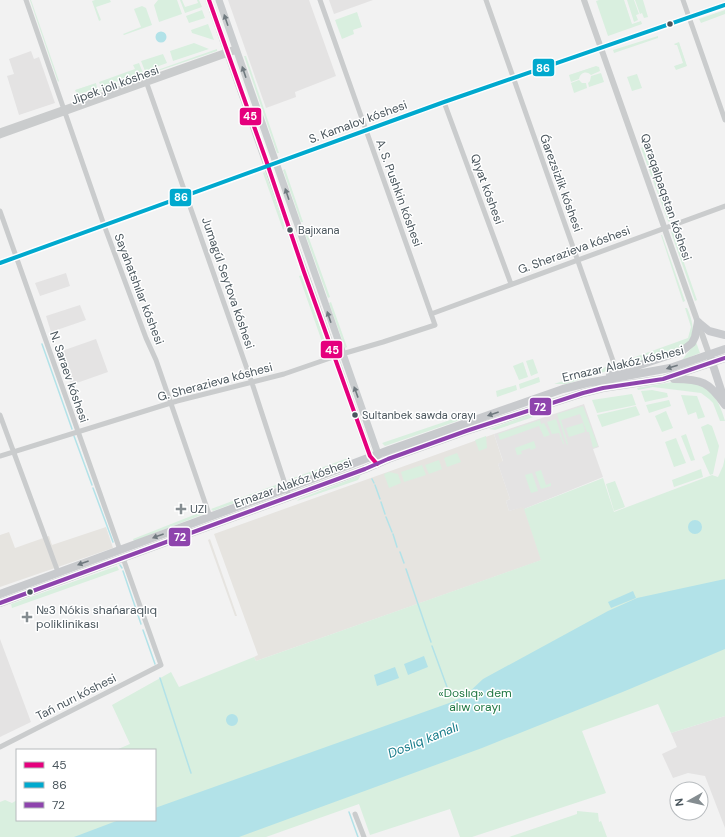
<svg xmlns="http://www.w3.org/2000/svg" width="725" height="837" font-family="'DM Sans',sans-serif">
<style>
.commercial{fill:#e6e4e0}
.education{fill:#e4e3e3}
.green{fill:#d9efdf}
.water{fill:#b2e2e8}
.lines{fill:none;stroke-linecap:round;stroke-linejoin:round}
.stream{stroke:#b2e2e8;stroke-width:1.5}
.minor{stroke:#cacccd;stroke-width:5}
.tertiary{stroke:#cacccd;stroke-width:6}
.secondary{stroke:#cacdcf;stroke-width:7}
.primary{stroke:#c8cacd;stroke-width:8}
.bus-1-casing{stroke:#fff;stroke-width:7}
.bus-2-casing{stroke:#fff;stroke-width:7}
.bus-3-casing{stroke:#fff;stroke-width:7}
.bus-1{stroke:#e5007d;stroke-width:4}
.bus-2{stroke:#00a9ce;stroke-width:4}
.bus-3{stroke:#8e44ad;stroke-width:4}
.oneway{fill:#707a7f}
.oneway2{fill:#70797f}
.bus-dot{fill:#4a565d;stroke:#fff;stroke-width:1.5}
.poi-dot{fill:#858d91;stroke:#fff;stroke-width:1.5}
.labels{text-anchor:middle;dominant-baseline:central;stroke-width:3;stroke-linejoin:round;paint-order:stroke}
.bus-label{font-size:11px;fill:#4a565d;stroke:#fff;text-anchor:start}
.street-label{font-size:12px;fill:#4a565d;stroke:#fff}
.poi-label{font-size:12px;fill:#4a565d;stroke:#fff;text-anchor:start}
.park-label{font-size:12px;fill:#217844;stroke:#fff}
.water-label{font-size:13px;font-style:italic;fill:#197d8b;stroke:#fff}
.line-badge{stroke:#fff;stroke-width:1.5}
.badge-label{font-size:11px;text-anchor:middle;font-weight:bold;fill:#fff}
</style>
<rect width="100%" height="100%" fill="#f2f2f2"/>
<path class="commercial" d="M494 434 503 462 498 464 510 499 506 501 509 511 524 506 542 560 256 661 254 657 258 655 214 534Z
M106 527 113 548 0 587V535L9 532 15 548 49 536 52 545Z
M210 539 237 616H235L208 540Z"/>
<path class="education" d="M228 0H309L336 76 295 92 296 97 266 108Z
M329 0H373L334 14Z
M31 51 34 59 39 57 55 103 19 115 7 76 14 74 9 59Z
M66 273 70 286 40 296 35 283Z
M80 305 86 320 51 332 46 316Z
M96 339 108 372 71 385 59 352Z
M584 404 599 447 593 449 603 477 524 509 523 507 509 511 506 501 510 499 498 464 503 461 494 434Z
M0 639 31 722 0 737Z
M725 716V828L705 776 688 773 673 778 662 754 677 747 671 733Z"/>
<path class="green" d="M30 0H31L59 81 58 82Z
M95 0H110L111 2 96 7 101 20 99 21 92 1Z
M158 0H177L182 14 159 22 154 5Z
M180 0H182L185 7 198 3 197 0H199L202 7 185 13Z
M599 0H624L632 24 641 21 642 24 608 36 596 1Z
M627 0H634L639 14 636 15 638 20 634 22Z
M635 0H643L648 17 644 18 642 13 640 14Z
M142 6 146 8 152 25 124 35 123 34 141 27 134 9Z
M202 10 205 18 189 23 186 16Z
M725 10V14L701 23 699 19Z
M357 12 362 27 353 30 354 34 342 39 335 20Z
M208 24 214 40 192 33 191 30Z
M658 36V38L614 53 613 50Z
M679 42 687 66 676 70 674 66 683 63 677 45H675L674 44Z
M194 43 209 49 173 61 170 51Z
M217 49V51L146 75V74Z
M163 54 167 63 145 71 141 61Z
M244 56H246L279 153H277Z
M139 63 143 73 101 87 99 82 135 69 133 65Z
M596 66 599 67 600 71 591 75C586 70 580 73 579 79L571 82 569 75Z
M601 73 604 82 589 87 588 83 590 81 591 76Z
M637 74 642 88 632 91 627 77Z
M143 75V76L73 101V100Z
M579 80 582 83H586L587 88 574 93 571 83Z
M96 83 97 88 77 95 75 90Z
M643 147 670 221 669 222 668 221 641 148Z
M285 169 303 222H301L283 170Z
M265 172 284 225V229L283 230 263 173Z
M305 227 330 297 328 298 303 228Z
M673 231 697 300 695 301 671 232Z
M661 235H662L685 301 683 302Z
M302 275 330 355 327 356 299 276Z
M331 302 347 347 345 348 329 303Z
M685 308H687C691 317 696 331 690 341 683 351 641 361 627 365L624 361 688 338 691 327Z
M696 342 700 353 682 360Z
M533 359 538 373 531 376 526 361Z
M523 362 528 377 519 380 513 366Z
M609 366 607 371 566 384H554Z
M539 377 540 382 520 389 519 384Z
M673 382C681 383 690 382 698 384 714 389 721 407 725 421H720L713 403 709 399 701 393 653 387 638 390 637 388Z
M516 385 517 390 497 397 496 391Z
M652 390 667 393 668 397 645 402 641 391Z
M632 394 636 405 597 413 592 400Z
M681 395 697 396 705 417 698 419 696 412 688 415Z
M669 400 671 406 649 413 646 405Z
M583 406 598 446 593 448 589 432H587L580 414 561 420 568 444 567 445 557 414Z
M636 406 640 415 602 427 597 415Z
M548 408H550L551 411 495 430 489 429Z
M666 411 673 428 662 432 655 416Z
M462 416 463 419 385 446 382 443Z
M556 419 564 444H563L559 433 552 434 547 422Z
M540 420 541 424 544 423 550 435 544 437 539 426 500 440 498 434Z
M583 423 585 432 569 437 566 428Z
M708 424 712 426 719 446 713 474 710 475 702 457 710 453 701 427Z
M686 434 695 460 691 461 681 436Z
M486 436 487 448 479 451 475 440Z
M676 438 686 463 674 467 665 442Z
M534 441 536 448 531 450 530 448 521 451 522 454 517 455 515 448Z
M457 453 461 462 447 467 444 458Z
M725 457V716L671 733 658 704 582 731 606 793 472 837H460L450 809 370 835 359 804 266 837H0V802L5 800 12 803 17 800V820H155V750H116L130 744 112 705 171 672 179 687 254 657 256 661 541 560 524 509 603 478 614 512 712 475 718 477 723 466Z
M348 458 349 460 292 482 288 480Z
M439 460 442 469 429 474 425 465Z
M422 465 426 475 404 482 401 472Z
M701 469 703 477 674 487 672 480Z
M541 470 546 485 551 483V486L541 489 535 472Z
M389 472 398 474 401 483 389 488 384 474Z
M532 473 538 491 531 493 525 475Z
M361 475 358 480 297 501 299 499Z
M615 481 625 507 614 511 606 484Z
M281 483 280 486 213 511 211 509Z
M204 511V514L134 541 133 539Z
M117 566 119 570 12 608 11 604Z
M577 811 598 813 599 822 601 821 607 837H509L577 814Z"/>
<path class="water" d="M155.5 37a5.5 5.5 0 1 1 11 0a5.5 5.5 0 1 1-11 0Z
M688 527a7 7 0 1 1 14 0a7 7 0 1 1-14 0Z
M725 579V649L625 691 482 748 239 837H74L119 820H155V808L452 702 465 696 483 679 608 611 637 598Z
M633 591 636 598 611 608 608 602Z
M424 656 428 667 408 675 404 664Z
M395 667 399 678 377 686 374 675Z
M226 720a6 6 0 1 1 12 0a6 6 0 1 1-12 0Z"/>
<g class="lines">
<path class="stream" d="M42 344 72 429
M74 436 92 485
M372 479 374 483
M375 485 380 499
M93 488 113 542
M381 502 385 514
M386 517 392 532
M393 534 397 547
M400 552 404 563
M120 565 122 568
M406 569 431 642
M123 571 141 624
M143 630 155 664
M432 646 447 687
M160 678 191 773
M349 812 358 837"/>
<path class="minor" d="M26 0 104 225 146 338 156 360 210 517
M486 0 617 372 619 374
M683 0 725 120
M147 84 252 383 289 496
M444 102 511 284
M0 131 235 48
M0 136 237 51
M0 211 120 550
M0 263 268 166
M431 314 725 206
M0 415 58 572
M0 456 177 401 284 374 342 354 383 342 435 325 320 0
M0 747 161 665 123 558
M355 814 364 837"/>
<path class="tertiary" d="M584 0 709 354
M268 166 444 102 725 5"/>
<path class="secondary" d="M209 0C262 152 316 305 370 456L374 461
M219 0 378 454 377 464"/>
<path class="primary" d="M698 322 709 331 725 335
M711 359 724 399
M610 375 682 351 692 343 695 337 698 322
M674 379C702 379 709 382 725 405
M0 594 280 491 389 450 563 389 587 383 670 368 725 349
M0 603 365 469 388 459 466 431 583 393 603 388 663 379 725 358"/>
<g class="bus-1-casing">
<path id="bus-1" d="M209 0 266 160 304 272 370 456 377 464"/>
</g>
<g class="bus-2-casing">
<path id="bus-2" d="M0 263 444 102 725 5"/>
</g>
<g class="bus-3-casing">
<path id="bus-3" d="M0 603 365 469 388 459 466 431 583 393 603 388 663 379 725 358"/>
</g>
<use href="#bus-1" class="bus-1"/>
<use href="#bus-2" class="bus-2"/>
<use href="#bus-3" class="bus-3"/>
</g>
<defs><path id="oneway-solid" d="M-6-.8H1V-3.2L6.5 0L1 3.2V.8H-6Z"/></defs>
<g class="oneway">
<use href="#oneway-solid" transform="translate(226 20) rotate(-109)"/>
<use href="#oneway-solid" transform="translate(244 72) rotate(-109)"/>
<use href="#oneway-solid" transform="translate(287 194) rotate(-109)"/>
<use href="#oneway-solid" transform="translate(329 317) rotate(-109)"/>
<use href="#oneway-solid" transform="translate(356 392) rotate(-110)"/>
</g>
<g class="oneway2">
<use href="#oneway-solid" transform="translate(672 367) rotate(163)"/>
<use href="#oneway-solid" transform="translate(493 414) rotate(161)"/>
<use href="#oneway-solid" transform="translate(158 536) rotate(160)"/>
<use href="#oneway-solid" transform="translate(83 563) rotate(160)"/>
</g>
<g class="bus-dot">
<circle cx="670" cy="24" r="3.5"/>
<circle cx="290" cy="230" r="3.5"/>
<circle cx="355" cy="415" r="3.5"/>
<circle cx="30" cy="592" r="3.5"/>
</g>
<g class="poi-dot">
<path d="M179 503h4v4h4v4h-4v4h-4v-4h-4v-4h4z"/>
<path d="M25 611h4v4h4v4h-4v4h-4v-4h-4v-4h4z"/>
</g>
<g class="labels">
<g class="bus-label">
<text x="298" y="230">Bajıxana</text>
<text x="362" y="415">Sultanbek sawda orayı</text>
</g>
<g class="street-label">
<text transform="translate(115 85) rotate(-20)">Jipek jolı kóshesi</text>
<text transform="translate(358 122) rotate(-20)">S. Kamalov kóshesi</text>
<text transform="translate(561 183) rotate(70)">Ǵarezsizlik kóshesi</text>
<text transform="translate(487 189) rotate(70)">Qıyat kóshesi</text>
<text transform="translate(399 193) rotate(70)">A. S. Pushkin kóshesi</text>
<text transform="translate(666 197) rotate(71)">Qaraqalpaqstan kóshesi</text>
<text transform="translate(574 250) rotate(-20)">G. Sherazieva kóshesi</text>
<text transform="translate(228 283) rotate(71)">Jumagúl Seytova kóshesi</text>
<text transform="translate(139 289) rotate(69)">Sayahatshılar kóshesi</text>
<text transform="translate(623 364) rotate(-13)">Ernazar Alakóz kóshesi</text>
<text transform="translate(69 377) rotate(71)">N. Saraev kóshesi</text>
<text transform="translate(215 382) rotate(-15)">G. Sherazieva kóshesi</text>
<text transform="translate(293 483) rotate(-20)">Ernazar Alakóz kóshesi</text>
<text transform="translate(76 697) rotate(-27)">Tań nurı kóshesi</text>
</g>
<g class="poi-label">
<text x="190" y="509">UZI</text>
<text x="36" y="610">№3 Nókis shańaraqlıq<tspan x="36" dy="14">poliklinikası</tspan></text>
</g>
<g class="park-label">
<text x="475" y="693">«Doslıq» dem<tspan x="475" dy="14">alıw orayı</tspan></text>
</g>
<g class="water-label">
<text transform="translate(423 740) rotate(-22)">Doslıq kanalı</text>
</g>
</g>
<g class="line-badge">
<rect x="532" y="58" width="23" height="19" rx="4" fill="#00a9ce"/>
<rect x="239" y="107" width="23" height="19" rx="4" fill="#e5007d"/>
<rect x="169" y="188" width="23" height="19" rx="4" fill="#00a9ce"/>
<rect x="320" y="340" width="23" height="19" rx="4" fill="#e5007d"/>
<rect x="529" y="397" width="23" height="19" rx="4" fill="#8e44ad"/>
<rect x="168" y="527" width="23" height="20" rx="4" fill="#8e44ad"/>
</g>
<g class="badge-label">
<text x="543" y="72">86</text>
<text x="250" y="120">45</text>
<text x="181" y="201">86</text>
<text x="332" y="354">45</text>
<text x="540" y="411">72</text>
<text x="180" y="541">72</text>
</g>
<rect x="16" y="749" width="140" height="72" fill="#ffffff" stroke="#b7bbbe"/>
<rect x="24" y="762" width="20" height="6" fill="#e5007d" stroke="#b7bbbe"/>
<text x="52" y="769" font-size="12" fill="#4a565d">45</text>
<rect x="24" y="782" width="20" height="6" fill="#00a9ce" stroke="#b7bbbe"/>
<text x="52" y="789" font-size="12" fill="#4a565d">86</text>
<rect x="24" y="802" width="20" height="6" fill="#8e44ad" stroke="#b7bbbe"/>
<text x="52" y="809" font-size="12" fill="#4a565d">72</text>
<g transform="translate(689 801) rotate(262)"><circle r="19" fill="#ffffff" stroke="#b7bbbe"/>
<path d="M0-3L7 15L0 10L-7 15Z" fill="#858d91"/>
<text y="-6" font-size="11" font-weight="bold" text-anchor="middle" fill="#4a565d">N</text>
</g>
</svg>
